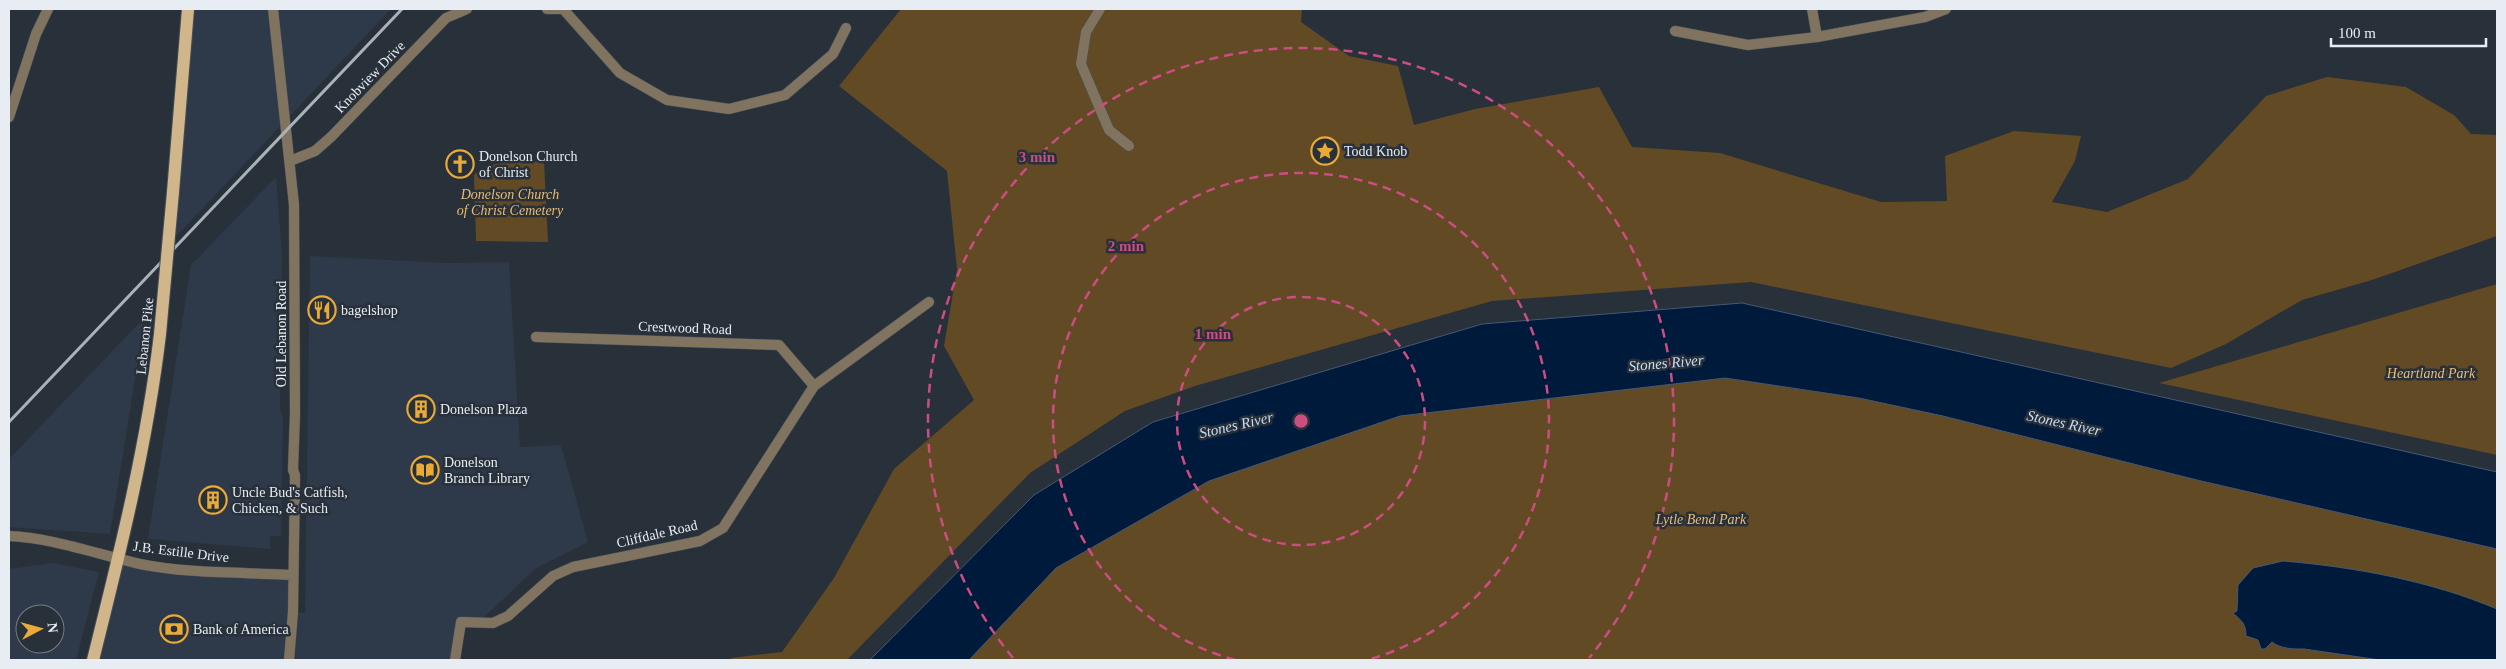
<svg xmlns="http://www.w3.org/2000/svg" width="2506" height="669" font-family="Georgia,serif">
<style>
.built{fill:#2e3a49;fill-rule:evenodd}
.green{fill:#624a25}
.water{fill:#001a3c;stroke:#455973}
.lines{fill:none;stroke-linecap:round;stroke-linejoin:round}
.minor-casing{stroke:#474e58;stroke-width:11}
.primary-casing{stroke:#474e58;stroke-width:14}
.minor{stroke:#80735f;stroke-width:10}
.primary{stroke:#d1b58b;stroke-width:12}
.rail{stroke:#aab1b8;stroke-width:3}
.primary-bridge-casing{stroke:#474e58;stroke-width:14;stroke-linecap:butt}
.primary-bridge{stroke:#d1b58b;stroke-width:12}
.ring{fill:none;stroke:#cb4d81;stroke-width:2.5;stroke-dasharray:9 6}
.labels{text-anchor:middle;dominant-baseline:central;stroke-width:5;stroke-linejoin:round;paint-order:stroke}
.street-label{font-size:14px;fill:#e7edf3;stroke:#28303a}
.poi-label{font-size:14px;fill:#e7edf3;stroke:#28303a;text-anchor:start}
.park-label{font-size:14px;font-style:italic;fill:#ecbd74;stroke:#28303a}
.water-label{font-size:15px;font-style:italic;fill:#c7dcf6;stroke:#28303a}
.centre{fill:#cb4d81;stroke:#28303a;stroke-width:2.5}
.ring-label{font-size:15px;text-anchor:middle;font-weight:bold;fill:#cb4d81;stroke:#28303a;stroke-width:5;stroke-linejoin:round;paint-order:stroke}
</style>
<rect width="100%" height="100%" fill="#28303a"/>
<path class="built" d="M188 9H391L168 245Z
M276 177 282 253 280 407 283 419 281 536H270V549L148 539 191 265Z
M310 256 447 263 509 262 520 447 561 445 588 542 536 568 482 619 461 623 454 660H93L119 558 140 564 293 575V612L305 613Z
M145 317 110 534 9 527V459Z
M53 563 99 572 76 660H9V569ZM25 614H55V644H25Z"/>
<path class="green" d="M901 9H1302L1301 22 1349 56 1398 66 1414 125 1475 109 1599 87 1632 147 1720 153 1881 202 1947 201 1945 156 2014 131 2081 136 2075 161 2052 202 2107 212 2188 179 2266 96 2327 77 2406 87 2454 115 2471 134 2497 135V236L2372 280 2302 300 2226 344 2171 368 1751 282 1492 301 1195 386 1125 411 1030 473 847 660H732L731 658 782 652 834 578 894 469 974 400 944 346 957 269 947 171 839 86Z
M544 161 548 242 476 241 474 175C491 158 522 163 544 161Z
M2497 284V455L2159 383Z
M1725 378 1859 398 1943 416 2197 480 2497 549V660H904L1196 432Z"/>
<path class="water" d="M1742 303 2497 472V549L2197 480 1943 416 1859 398 1725 378 1400 416 1209 481 1056 568 969 660H870L1034 495 1153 422 1482 324Z
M2283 561C2355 567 2431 581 2497 609V660H2380L2304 649C2293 649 2281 649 2272 642L2265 649H2261L2258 640 2246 636C2246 624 2242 621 2233 613L2237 611 2238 585 2253 568Z"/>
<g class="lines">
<g class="minor-casing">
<path id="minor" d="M273 9 294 205 295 414 293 470 295 475 293 612 289 660
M547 9H566
M1100 9 1086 32 1081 64 1109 130 1129 146
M1812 9 1817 37
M564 10 620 73 667 100 729 109 785 95 833 54 846 28
M1675 31 1748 45 1817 37 1925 17 1946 9
M9 117 36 34 48 9
M290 161 315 151 331 137 446 18 467 9
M536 337 779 345 814 386
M9 536C54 538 96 554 140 564 188 574 244 572 293 575
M455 660 461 622 493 623 508 616 553 576 573 567 700 541 723 528 814 386 929 302"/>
</g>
<g class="primary-casing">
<path id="primary" d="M173 192 188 9
M93 660C120 552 147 445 160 334"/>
</g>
<use href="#minor" class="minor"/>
<use href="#primary" class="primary"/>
<path class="rail" d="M9 422 402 9"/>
<g class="primary-bridge-casing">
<path id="primary-bridge" d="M160 334 173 192"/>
</g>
<use href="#primary-bridge" class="primary-bridge"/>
</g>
<g class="ring">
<circle cx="1301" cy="421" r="124"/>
<path d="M1235 660A248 248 0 1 1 1367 660"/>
<path d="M1013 658A373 373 0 1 1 1589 658"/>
</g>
<defs>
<g id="sight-ring" transform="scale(1.4375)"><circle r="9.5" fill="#28303a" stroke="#eaaa38" stroke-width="1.5"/><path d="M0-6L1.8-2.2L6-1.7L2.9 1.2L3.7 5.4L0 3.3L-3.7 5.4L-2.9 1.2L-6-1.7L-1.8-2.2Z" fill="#eaaa38"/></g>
<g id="church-ring" transform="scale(1.4375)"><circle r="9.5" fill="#28303a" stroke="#eaaa38" stroke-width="1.5"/><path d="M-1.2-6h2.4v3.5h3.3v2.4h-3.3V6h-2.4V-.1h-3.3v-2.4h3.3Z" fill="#eaaa38"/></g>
<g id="restaurant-ring" transform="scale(1.4375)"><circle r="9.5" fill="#28303a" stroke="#eaaa38" stroke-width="1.5"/><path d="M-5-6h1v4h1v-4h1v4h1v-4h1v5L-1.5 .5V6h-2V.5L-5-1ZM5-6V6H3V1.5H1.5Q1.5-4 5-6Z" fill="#eaaa38"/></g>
<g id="building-ring" transform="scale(1.4375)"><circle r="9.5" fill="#28303a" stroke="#eaaa38" stroke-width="1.5"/><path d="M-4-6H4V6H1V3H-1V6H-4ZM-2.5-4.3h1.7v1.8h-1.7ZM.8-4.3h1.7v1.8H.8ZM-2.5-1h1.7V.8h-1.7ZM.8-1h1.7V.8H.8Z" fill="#eaaa38"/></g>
<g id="library-ring" transform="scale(1.4375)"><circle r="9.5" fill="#28303a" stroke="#eaaa38" stroke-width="1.5"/><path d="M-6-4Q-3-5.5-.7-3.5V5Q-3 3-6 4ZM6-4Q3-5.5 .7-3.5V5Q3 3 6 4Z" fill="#eaaa38"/></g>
<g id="bank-ring" transform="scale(1.4375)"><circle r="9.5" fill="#28303a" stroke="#eaaa38" stroke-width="1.5"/><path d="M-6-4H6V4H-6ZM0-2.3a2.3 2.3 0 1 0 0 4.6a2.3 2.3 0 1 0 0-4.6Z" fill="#eaaa38"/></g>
</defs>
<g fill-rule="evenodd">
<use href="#sight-ring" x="1325" y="151"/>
<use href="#church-ring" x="460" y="164"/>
<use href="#restaurant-ring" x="322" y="310"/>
<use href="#building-ring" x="421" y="409"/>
<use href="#library-ring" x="425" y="470"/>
<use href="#building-ring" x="213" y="500"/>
<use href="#bank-ring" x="174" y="629"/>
</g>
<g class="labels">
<g class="street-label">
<text transform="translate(370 77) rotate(-46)">Knobview Drive</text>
<text transform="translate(685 328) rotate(2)">Crestwood Road</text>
<text transform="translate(281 334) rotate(-90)">Old Lebanon Road</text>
<text transform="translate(145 336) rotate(-84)">Lebanon Pike</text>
<text transform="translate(657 534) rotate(-13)">Cliffdale Road</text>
<text transform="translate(181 552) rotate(7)">J.B. Estille Drive</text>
</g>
<g class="poi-label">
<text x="1344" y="151">Todd Knob</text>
<text x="479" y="156">Donelson Church<tspan x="479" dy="16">of Christ</tspan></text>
<text x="341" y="310">bagelshop</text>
<text x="440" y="409">Donelson Plaza</text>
<text x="444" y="462">Donelson<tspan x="444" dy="16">Branch Library</tspan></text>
<text x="232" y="492">Uncle Bud's Catfish,<tspan x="232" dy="16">Chicken, &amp; Such</tspan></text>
<text x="193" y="629">Bank of America</text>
</g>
<g class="park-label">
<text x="510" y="194">Donelson Church<tspan x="510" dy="16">of Christ Cemetery</tspan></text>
<text x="2431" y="373">Heartland Park</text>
<text x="1701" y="519">Lytle Bend Park</text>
</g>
<g class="water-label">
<text transform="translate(1666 363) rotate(-5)">Stones River</text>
<text transform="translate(2064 423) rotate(12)">Stones River</text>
<text transform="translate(1236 425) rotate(-13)">Stones River</text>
</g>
</g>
<circle cx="1301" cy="421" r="8" class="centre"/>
<g class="ring-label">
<text x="1037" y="162">3 min</text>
<text x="1126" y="251">2 min</text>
<text x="1213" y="339">1 min</text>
</g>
<rect width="2506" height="669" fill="none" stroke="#e7edf3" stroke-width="20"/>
<g transform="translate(40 629) rotate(84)"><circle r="24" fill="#28303a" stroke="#747c84"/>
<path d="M0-4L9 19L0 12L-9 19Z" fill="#eaaa38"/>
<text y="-8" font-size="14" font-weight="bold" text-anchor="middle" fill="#e7edf3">N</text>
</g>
<path d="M2331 38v8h155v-8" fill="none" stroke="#e7edf3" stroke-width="2.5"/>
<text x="2338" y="38" font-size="15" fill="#e7edf3" stroke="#28303a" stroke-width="4" paint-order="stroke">100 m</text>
</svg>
